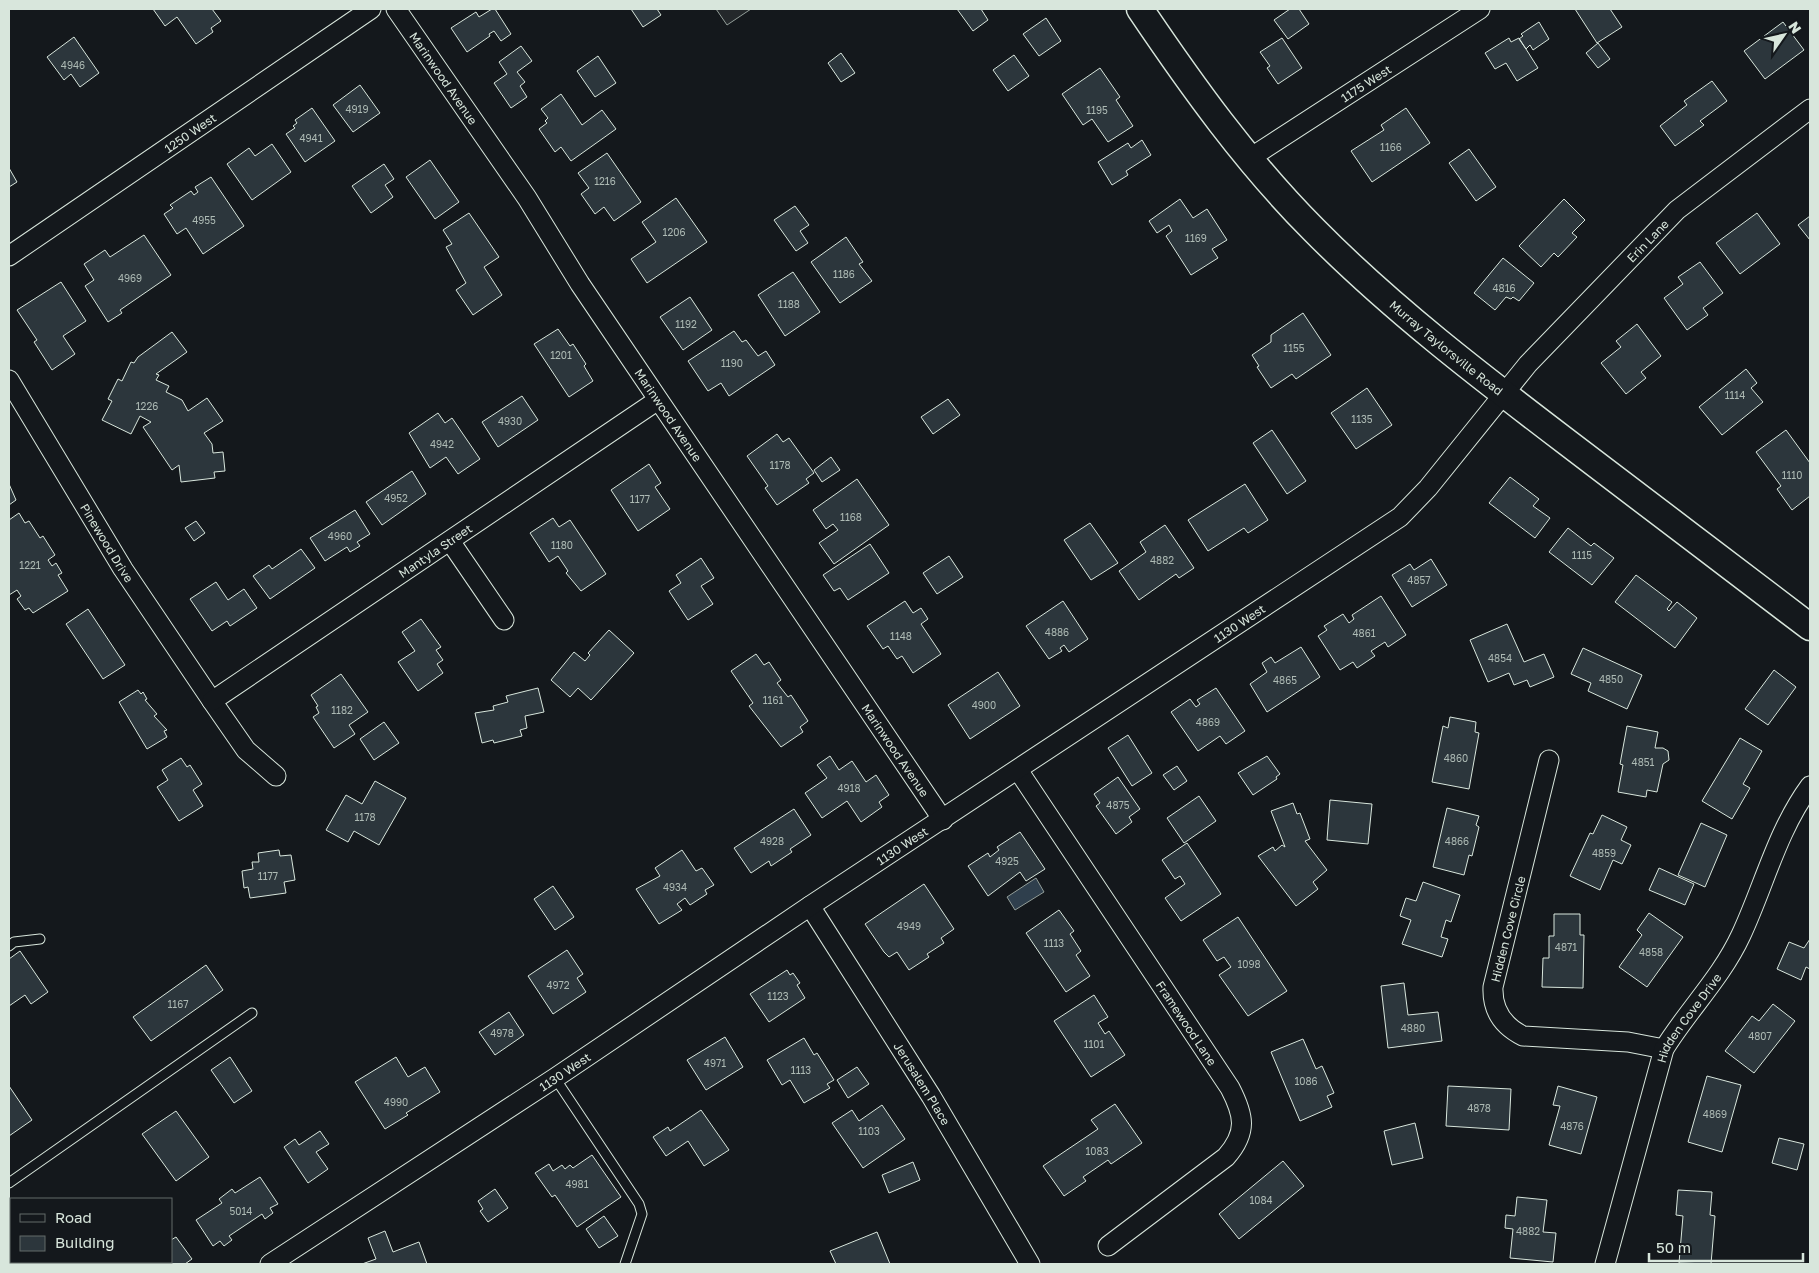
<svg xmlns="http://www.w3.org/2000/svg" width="1819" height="1273" font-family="'Golos Text',sans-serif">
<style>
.parking{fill:#24282b;stroke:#939e99}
.water{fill:#2f3f4d;stroke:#939e99}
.building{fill:#2c363c;stroke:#d8e6dc}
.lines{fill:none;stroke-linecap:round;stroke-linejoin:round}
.lane-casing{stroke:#d8e6dc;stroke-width:11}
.street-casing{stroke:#d8e6dc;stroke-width:21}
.secondary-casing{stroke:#d8e6dc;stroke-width:29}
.lane{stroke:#14181c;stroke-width:9}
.street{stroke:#14181c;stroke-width:19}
.secondary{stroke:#14181c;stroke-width:26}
.labels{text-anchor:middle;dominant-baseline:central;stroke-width:4;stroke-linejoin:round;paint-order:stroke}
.number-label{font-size:10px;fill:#adbab4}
.street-label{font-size:12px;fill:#d8e6dc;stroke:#14181c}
</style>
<rect width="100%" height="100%" fill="#14181c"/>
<path class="parking" d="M716 9H751L727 25Z"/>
<path class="water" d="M1036 878 1044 892 1015 910 1007 897Z"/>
<path class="building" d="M153 9H212L221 21 211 28 213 32 196 44 177 17 165 26Z
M492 9H495L511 34 501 41 494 31 489 34 490 36 467 52 451 28 476 12 479 17Z
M631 9H657L661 15 643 27Z
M957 9H981L988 20 973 31Z
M1290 9H1299L1309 24 1288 39 1274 20Z
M1575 9H1610L1622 27 1597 43Z
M1046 18 1061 41 1039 56 1023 34Z
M1539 22 1549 39 1533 50 1530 45 1526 49 1519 39 1523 36 1521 34Z
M1783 22 1804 50 1765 79 1744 51Z
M74 37 99 73 80 87 71 74 64 80 47 57Z
M1282 38 1302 68 1278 84 1267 68 1270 66 1260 52Z
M1509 38 1511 42 1519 38 1538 68 1517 81 1506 63 1495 69 1485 53Z
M1598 43 1610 59 1598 68 1586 53Z
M521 46 532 61 517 72 525 82 520 86 527 97 511 108 494 83 507 74 499 62Z
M841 53 855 73 841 82 828 63Z
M1014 55 1029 76 1008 91 993 70Z
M598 56 616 83 595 97 577 71Z
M1100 68 1120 97 1116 100 1133 126 1108 142 1092 119 1083 125 1062 94Z
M1712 81 1727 101 1700 121 1704 125 1675 146 1660 126 1687 105 1684 101Z
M360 85 380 113 353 132 333 105Z
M561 94 582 125 602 110 616 129 571 161 561 147 555 152 539 129 547 123 545 121 548 118 541 109Z
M312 108 335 141 305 162 286 134 295 128 293 126 297 123 295 120Z
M1406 108 1430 143 1372 182 1351 151 1384 130 1381 125Z
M1142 140 1151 155 1126 171 1128 175 1112 185 1098 162 1128 143 1131 148Z
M272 144 291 172 252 200 227 164 249 148 255 156Z
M1469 149 1496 187 1476 201 1449 163Z
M607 153 641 202 614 221 604 207 595 214 581 194 589 188 578 173Z
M430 160 459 202 435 219 406 177Z
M384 164 394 179 385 185 393 197 371 213 352 186Z
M9 168 17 182 9 187Z
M211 177 244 226 203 254 186 228 177 234 164 214 173 208 170 205 191 191 194 195 198 192 195 187Z
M676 198 707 242 647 283 631 259 656 242 642 222Z
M1180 199 1193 218 1207 209 1227 240 1212 249 1218 258 1191 275 1166 236 1172 231 1169 225 1157 233 1149 221Z
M1564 199 1585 220 1572 233 1577 237 1558 257 1554 253 1541 267 1519 246Z
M795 206 809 225 800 231 808 243 796 251 774 220Z
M469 213 499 257 484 267 502 295 473 315 456 290 466 283 446 247 452 244 443 230Z
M1757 213 1780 244 1740 274 1716 243Z
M1810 216V240L1798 225Z
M144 235 171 275 120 310 122 313 108 322 85 286 94 280 84 264 105 250 110 257Z
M846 237 863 262 859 264 872 281 840 303 811 262Z
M1503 258 1534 283 1519 301 1513 297 1511 299 1506 297 1495 310 1474 293Z
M1700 262 1723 293 1703 308 1708 315 1687 330 1664 298 1683 284 1678 277Z
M793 272 820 312 785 336 758 295Z
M61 282 86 321 63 336 75 354 52 370 34 342 37 340 17 310Z
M690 297 712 330 683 350 660 317Z
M1303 313 1331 355 1296 379 1292 374 1271 388 1257 367 1259 366 1252 355 1271 342V335Z
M1637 324 1661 356 1641 372 1646 378 1626 394 1601 363 1621 347 1616 341Z
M558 329 570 346 573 344 586 364 584 366 593 381 569 397 534 344Z
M734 331 742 342 746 340 758 356 766 351 775 365 729 396 721 383 708 391 688 361Z
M172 332 187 352 156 374 159 375 156 380 169 386 166 392 182 400 188 411 207 398 223 421 204 433 212 444 213 453 223 452 225 471 214 472 215 478 181 482 179 465 172 470 143 427 151 422 140 416 131 434 102 420 112 401 108 399 118 379 122 381 131 362 134 363 138 357Z
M1746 369 1757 383 1751 388 1763 402 1722 435 1699 407Z
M1367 388 1392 425 1356 449 1331 413Z
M522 396 538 420 498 447 482 422Z
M948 399 960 415 933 434 921 417Z
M438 413 445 423 452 418 480 459 458 474 446 457 430 468 409 433Z
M1272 430 1306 481 1287 494 1253 443Z
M1786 430 1810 463V496L1792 510 1777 489 1781 486 1756 452Z
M777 434 783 442 789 438 814 473 806 479 809 483 777 505 765 488 768 486 747 456Z
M831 457 840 470 822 482 814 470Z
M649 464 661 483 655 487 670 509 638 531 611 490Z
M412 471 426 494 382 525 366 502Z
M1510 477 1539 499 1533 506 1550 518 1535 538 1489 503Z
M857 479 889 525 834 564 819 543 838 530 833 524 826 529 813 510Z
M9 484 16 500 9 505Z
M1245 484 1268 520 1248 533 1244 528 1208 551 1188 520Z
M355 510 370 534 357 542 360 546 350 552 347 547 325 561 310 538Z
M19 513 25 523 29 521 40 538 43 536 55 555 48 560 52 566 56 563 62 573 58 575 68 591 33 613 29 608 25 610 17 599 21 596 17 590 9 595V520Z
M553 518 559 527 570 520 606 574 581 591 566 573 568 571 558 556 549 562 530 533Z
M196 521 205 533 194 541 185 528Z
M1090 523 1118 563 1091 580 1064 540Z
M1165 525 1194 568 1179 578 1176 574 1139 600 1119 571 1146 552 1140 542Z
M1568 528 1591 546 1594 543 1614 558 1592 585 1549 552Z
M870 544 889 573 848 600 840 588 834 591 823 575Z
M301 549 315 568 270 599 253 576 269 565 272 569Z
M949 556 963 577 937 594 923 573Z
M701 558 714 578 701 586 713 604 688 620 669 591 681 583 676 575Z
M1431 559 1447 585 1412 607 1392 575 1410 564 1414 570Z
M1636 575 1672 602 1667 609 1669 611 1677 602 1697 618 1675 648 1615 602Z
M216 582 228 600 244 589 257 608 230 626 227 621 212 631 190 599Z
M1381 596 1406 635 1388 647 1385 642 1371 651 1375 656 1357 668 1353 662 1340 670 1318 636 1327 630 1324 626 1343 614 1349 623 1354 619 1352 615Z
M905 601 913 613 921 608 928 619 921 624 941 654 913 673 902 656 897 659 888 646 883 649 867 626Z
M1063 601 1088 639 1069 652 1064 645 1060 648 1062 651 1049 659 1026 626Z
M88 609 125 665 103 679 66 624Z
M421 619 441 647 436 650 443 660 437 664 443 673 418 691 398 662 415 651 402 632Z
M1507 624 1524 662 1544 654 1554 677 1530 687 1527 680 1514 685 1509 673 1488 682 1470 640Z
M609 630 634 653 591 700 578 688 570 697 551 680 574 652 585 661 590 655 588 653Z
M1301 647 1320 677 1267 712 1250 684 1267 672 1262 663 1271 657 1275 663Z
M1583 648 1642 675 1627 709 1588 691 1591 683 1571 674Z
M756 654 764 665 769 662 781 680 777 683 788 697 791 695 808 721 800 727 803 732 781 747 749 706 753 703 731 671Z
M1774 670 1796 687 1768 725 1745 709Z
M998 672 1020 706 970 739 948 705Z
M341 674 368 712 349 725 355 734 334 748 313 717 319 713 316 707 318 706 311 695Z
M538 688 544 712 525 716 527 728 520 730 522 736 494 743 493 740 482 743 475 713 494 710 493 706 508 702 506 696Z
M1216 688 1245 731 1226 744 1220 736 1198 751 1171 712 1190 699 1196 707 1200 704 1197 700Z
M138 690 141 694 143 692 147 699 145 700 157 714 154 716 167 730 164 731 167 737 147 749 119 702Z
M1450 717 1476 722 1475 732 1479 733 1469 789 1432 782 1443 726 1448 728Z
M384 722 399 743 374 760 360 739Z
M1627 726 1658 732 1655 748H1663L1668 751 1669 760 1663 764 1657 792 1647 790 1646 797 1618 792 1623 765 1620 764Z
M1128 735 1152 773 1132 786 1108 748Z
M1740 738 1762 751 1743 784 1750 788 1732 819 1702 801Z
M830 756 839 770 852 761 866 782 876 775 889 795 879 802 882 807 861 822 847 801 822 818 805 793 827 778 817 765Z
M1267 756 1280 774 1276 777 1277 779 1253 795 1238 773Z
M181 758 187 767 190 765 202 784 193 790 203 806 179 821 157 787 168 780 162 770Z
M1177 766 1187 781 1174 790 1163 775Z
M1118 777 1140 809 1129 817 1132 822 1116 834 1096 806 1100 803 1094 794Z
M375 781 406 798 379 845 354 831 348 842 326 830 346 795 362 804Z
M1199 796 1216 821 1184 843 1167 818Z
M1330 800 1372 804 1368 844 1327 840Z
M1293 803 1297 814 1300 813 1310 839 1305 841 1327 870 1313 882 1318 889 1296 906 1258 856 1273 847 1275 851 1282 845 1285 847 1271 811Z
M1447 808 1479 816 1476 825 1479 827 1472 856 1469 855 1464 875 1433 867Z
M794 809 811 835 790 849 792 852 771 866 769 861 751 873 734 848Z
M1602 815 1627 827 1621 840 1631 845 1622 864 1613 860 1600 890 1570 876 1590 833 1593 834Z
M1701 823 1727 835 1705 887 1678 875Z
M1020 832 1045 869 1026 881 1020 872 988 896 968 866 988 853 990 857 999 850 997 847Z
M1187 843 1221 894 1181 921 1165 898 1185 884 1180 876 1175 879 1162 860Z
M279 850 280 856 291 855 295 880 284 882 286 893 250 898 248 887 244 888 242 871 253 869 252 862H259L258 853Z
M682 850 696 871 702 868 714 885 705 890 707 894 690 905 685 898 677 904 682 910 659 924 636 889 660 876 655 868Z
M1659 868 1694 884 1685 905 1649 890Z
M1423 882 1460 895 1451 922 1446 920 1441 937 1448 939 1442 957 1402 944 1411 920 1400 916 1406 898 1416 901Z
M924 884 954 929 941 938 944 943 927 954 929 957 909 970 897 952 889 957 884 952 865 924Z
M553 886 574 917 555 930 534 899Z
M1059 910 1074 931 1070 934 1081 951 1076 955 1090 976 1066 992 1026 933Z
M1649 913 1683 937 1647 987 1619 967 1642 935 1637 930Z
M1554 914H1580V935H1584L1583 988 1542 987 1543 958H1549V936H1554Z
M1238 917 1287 991 1248 1016 1219 975 1231 967 1224 957 1217 961 1203 940Z
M1810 939V969L1806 967 1801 980 1777 969 1789 942 1804 948Z
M567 950 583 974 577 978 586 992 553 1014 528 976Z
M20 951 48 992 31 1004 25 995 9 1006V959Z
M206 965 223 990 151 1041 133 1017Z
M787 970 790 975 793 973 800 983 797 985 805 998 769 1022 750 994Z
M1404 983 1408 1015 1438 1012 1442 1041 1388 1048 1381 986Z
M1094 995 1108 1017 1098 1023 1105 1034 1109 1031 1125 1055 1091 1077 1054 1021Z
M1773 1004 1795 1021 1754 1073 1725 1051 1752 1016 1759 1021Z
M509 1012 524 1035 495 1055 479 1032Z
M725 1037 743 1067 706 1090 687 1060Z
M804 1038 814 1055 817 1053 834 1080 827 1084 830 1088 804 1103 790 1080 782 1085 767 1060Z
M1303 1039 1316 1069 1322 1066 1334 1093 1327 1096 1332 1107 1300 1121 1271 1052Z
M230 1057 252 1091 234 1103 211 1070Z
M396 1057 408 1077 425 1067 440 1092 406 1113 408 1115 385 1129 355 1082Z
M857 1067 869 1084 848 1098 837 1080Z
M1707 1076 1741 1085 1722 1152 1688 1142Z
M9 1086 32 1120 9 1136Z
M1448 1086 1511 1089 1509 1130 1446 1126Z
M1558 1086 1597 1097 1581 1154 1549 1145 1560 1106 1553 1105Z
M1115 1104 1142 1143 1111 1164 1108 1160 1083 1177 1086 1181 1064 1196 1043 1166 1098 1129 1091 1120Z
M882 1105 905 1139 863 1168 832 1123 852 1110 859 1121Z
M701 1110 729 1150 704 1166 688 1141 666 1156 653 1137 668 1127 670 1131Z
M176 1111 209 1157 176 1181 142 1134Z
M1415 1123 1423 1158 1392 1165 1384 1131Z
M320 1131 329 1144 316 1152 328 1169 308 1183 284 1147 295 1139 299 1145Z
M1779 1138 1804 1144 1797 1170 1772 1163Z
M592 1155 621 1197 577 1227 555 1195 552 1197 535 1173 549 1164 553 1171 562 1165 565 1169 570 1165 573 1168Z
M1283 1161 1304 1186 1239 1239 1219 1214Z
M913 1162 920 1180 889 1193 882 1175Z
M260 1177 278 1204 270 1208 273 1213 265 1219 262 1214 229 1236 232 1240 224 1246 220 1241 213 1246 196 1220 222 1203 219 1199 232 1189 235 1193Z
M495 1189 508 1208 488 1222 480 1211 483 1209 478 1201Z
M1678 1190 1712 1192 1710 1215 1715 1216 1711 1264 1679 1263 1683 1216 1676 1215Z
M1517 1197 1547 1200 1543 1232 1556 1233 1553 1262 1510 1258 1513 1229 1505 1228 1506 1215 1515 1216Z
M604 1216 618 1236 599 1248 586 1229Z
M385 1231 393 1252 419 1242 427 1264H362L376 1259 368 1238Z
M877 1232 890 1264H836L830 1251Z
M176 1237 192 1259 185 1264H154L153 1262H171V1240Z"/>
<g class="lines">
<g class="lane-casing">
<path id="lane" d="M9 946 14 942 40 939
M555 1078 639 1204 642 1214 625 1264
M9 1183 252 1013"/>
</g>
<g class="street-casing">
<g id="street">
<path id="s1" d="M396 9 527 198 580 284 943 820"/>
<path id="s2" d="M1250 158 1480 9"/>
<path id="s3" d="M9 256 371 9"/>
<path id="s4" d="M9 380 123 569 212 701 246 750 276 776"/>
<path d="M450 541 504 620"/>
<path id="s5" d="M212 701 658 400"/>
<path d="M1549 760 1493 987C1492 1010 1503 1026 1523 1036L1628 1042 1664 1049"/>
<path id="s6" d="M1018 770 1230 1088C1244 1115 1248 1132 1226 1157L1108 1246"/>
<path id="s7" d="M810 906 931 1096 1030 1264"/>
<path id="s8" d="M270 1264 555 1078 810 906 1400 517 1428 488 1528 364 1677 210 1810 109"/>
<path id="s9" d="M1605 1264 1664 1049C1688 1010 1721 978 1741 935 1764 886 1777 831 1810 786"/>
</g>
</g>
<g class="secondary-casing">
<g id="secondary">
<path id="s10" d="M1140 9C1192 86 1247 163 1314 230 1391 308 1480 376 1568 443 1649 504 1729 566 1810 627"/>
</g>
</g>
<use href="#lane" class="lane"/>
<use href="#street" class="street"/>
<use href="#secondary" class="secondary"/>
</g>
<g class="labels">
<g class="number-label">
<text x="73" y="65">4946</text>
<text x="357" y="109">4919</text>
<text x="1097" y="110">1195</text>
<text x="311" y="138">4941</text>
<text x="1391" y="147">1166</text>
<text x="605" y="181">1216</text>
<text x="204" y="220">4955</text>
<text x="674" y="232">1206</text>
<text x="1196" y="238">1169</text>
<text x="844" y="274">1186</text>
<text x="130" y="278">4969</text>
<text x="1504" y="288">4816</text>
<text x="789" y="304">1188</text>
<text x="686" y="324">1192</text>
<text x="1294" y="348">1155</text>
<text x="561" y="355">1201</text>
<text x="732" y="363">1190</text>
<text x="1735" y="395">1114</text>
<text x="147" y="406">1226</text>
<text x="1362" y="419">1135</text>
<text x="510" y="421">4930</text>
<text x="442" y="444">4942</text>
<text x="780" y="465">1178</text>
<text x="1792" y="475">1110</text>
<text x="396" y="498">4952</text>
<text x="640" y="499">1177</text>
<text x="851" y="517">1168</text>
<text x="340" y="536">4960</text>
<text x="562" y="545">1180</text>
<text x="1582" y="555">1115</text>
<text x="1162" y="560">4882</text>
<text x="30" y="565">1221</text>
<text x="1419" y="580">4857</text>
<text x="1057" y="632">4886</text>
<text x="1364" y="633">4861</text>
<text x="901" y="636">1148</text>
<text x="1500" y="658">4854</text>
<text x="1611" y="679">4850</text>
<text x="1285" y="680">4865</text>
<text x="773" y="700">1161</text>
<text x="984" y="705">4900</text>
<text x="342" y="710">1182</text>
<text x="1208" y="722">4869</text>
<text x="1456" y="758">4860</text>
<text x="1643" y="762">4851</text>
<text x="849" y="788">4918</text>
<text x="1118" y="805">4875</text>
<text x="365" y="817">1178</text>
<text x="772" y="841">4928</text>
<text x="1457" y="841">4866</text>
<text x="1604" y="853">4859</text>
<text x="1007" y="861">4925</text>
<text x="268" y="876">1177</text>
<text x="675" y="887">4934</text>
<text x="909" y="926">4949</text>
<text x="1054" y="943">1113</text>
<text x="1566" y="947">4871</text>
<text x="1651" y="952">4858</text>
<text x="1249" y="964">1098</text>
<text x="558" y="985">4972</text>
<text x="778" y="996">1123</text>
<text x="178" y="1004">1167</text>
<text x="1413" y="1028">4880</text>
<text x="502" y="1033">4978</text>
<text x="1760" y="1036">4807</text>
<text x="1094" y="1044">1101</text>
<text x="715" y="1063">4971</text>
<text x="801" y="1070">1113</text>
<text x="1306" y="1081">1086</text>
<text x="396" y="1102">4990</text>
<text x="1479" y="1108">4878</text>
<text x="1715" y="1114">4869</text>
<text x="1572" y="1126">4876</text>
<text x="869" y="1131">1103</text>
<text x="1097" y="1151">1083</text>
<text x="577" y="1184">4981</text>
<text x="1261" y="1200">1084</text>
<text x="241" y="1211">5014</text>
<text x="1528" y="1231">4882</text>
</g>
<g class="street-label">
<text stroke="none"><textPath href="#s1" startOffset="84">Marinwood Avenue</textPath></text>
<text stroke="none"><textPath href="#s2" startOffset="138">1175 West</textPath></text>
<text stroke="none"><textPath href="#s3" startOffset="219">1250 West</textPath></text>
<text stroke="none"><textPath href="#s8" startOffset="1726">Erin Lane</textPath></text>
<text stroke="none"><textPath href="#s10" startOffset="459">Murray Taylorsville Road</textPath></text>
<text stroke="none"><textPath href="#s1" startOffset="489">Marinwood Avenue</textPath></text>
<text stroke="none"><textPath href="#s4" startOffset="190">Pinewood Drive</textPath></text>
<text stroke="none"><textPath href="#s5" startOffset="269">Mantyla Street</textPath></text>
<text stroke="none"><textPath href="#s8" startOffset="1162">1130 West</textPath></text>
<text stroke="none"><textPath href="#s1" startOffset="894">Marinwood Avenue</textPath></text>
<text stroke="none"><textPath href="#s8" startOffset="758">1130 West</textPath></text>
<text transform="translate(1508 929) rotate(-76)">Hidden Cove Circle</text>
<text stroke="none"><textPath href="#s9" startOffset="262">Hidden Cove Drive</textPath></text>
<text stroke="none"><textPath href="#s6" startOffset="304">Framewood Lane</textPath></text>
<text stroke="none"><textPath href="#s8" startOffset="352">1130 West</textPath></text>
<text stroke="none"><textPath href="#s7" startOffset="210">Jerusalem Place</textPath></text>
</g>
</g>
<rect width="1819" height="1273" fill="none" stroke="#d8e6dc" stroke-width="20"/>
<rect x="10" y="1198" width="162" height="65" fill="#14181c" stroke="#626a69"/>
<rect x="20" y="1214" width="25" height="8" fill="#14181c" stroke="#626a69"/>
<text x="55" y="1223" font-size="15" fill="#d8e6dc">Road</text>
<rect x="20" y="1236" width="25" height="15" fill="#2c363c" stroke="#626a69"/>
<text x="55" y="1248" font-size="15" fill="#d8e6dc">Building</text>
<g transform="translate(1784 35) rotate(56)" stroke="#14181c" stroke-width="4" paint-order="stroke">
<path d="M0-4L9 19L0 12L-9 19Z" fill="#d8e6dc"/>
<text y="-8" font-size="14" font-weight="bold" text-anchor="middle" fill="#d8e6dc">N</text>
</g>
<path d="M1649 1253v8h154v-8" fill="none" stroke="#d8e6dc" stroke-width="2.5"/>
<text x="1656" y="1253" font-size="15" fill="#d8e6dc" stroke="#14181c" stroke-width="4" paint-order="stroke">50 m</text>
</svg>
